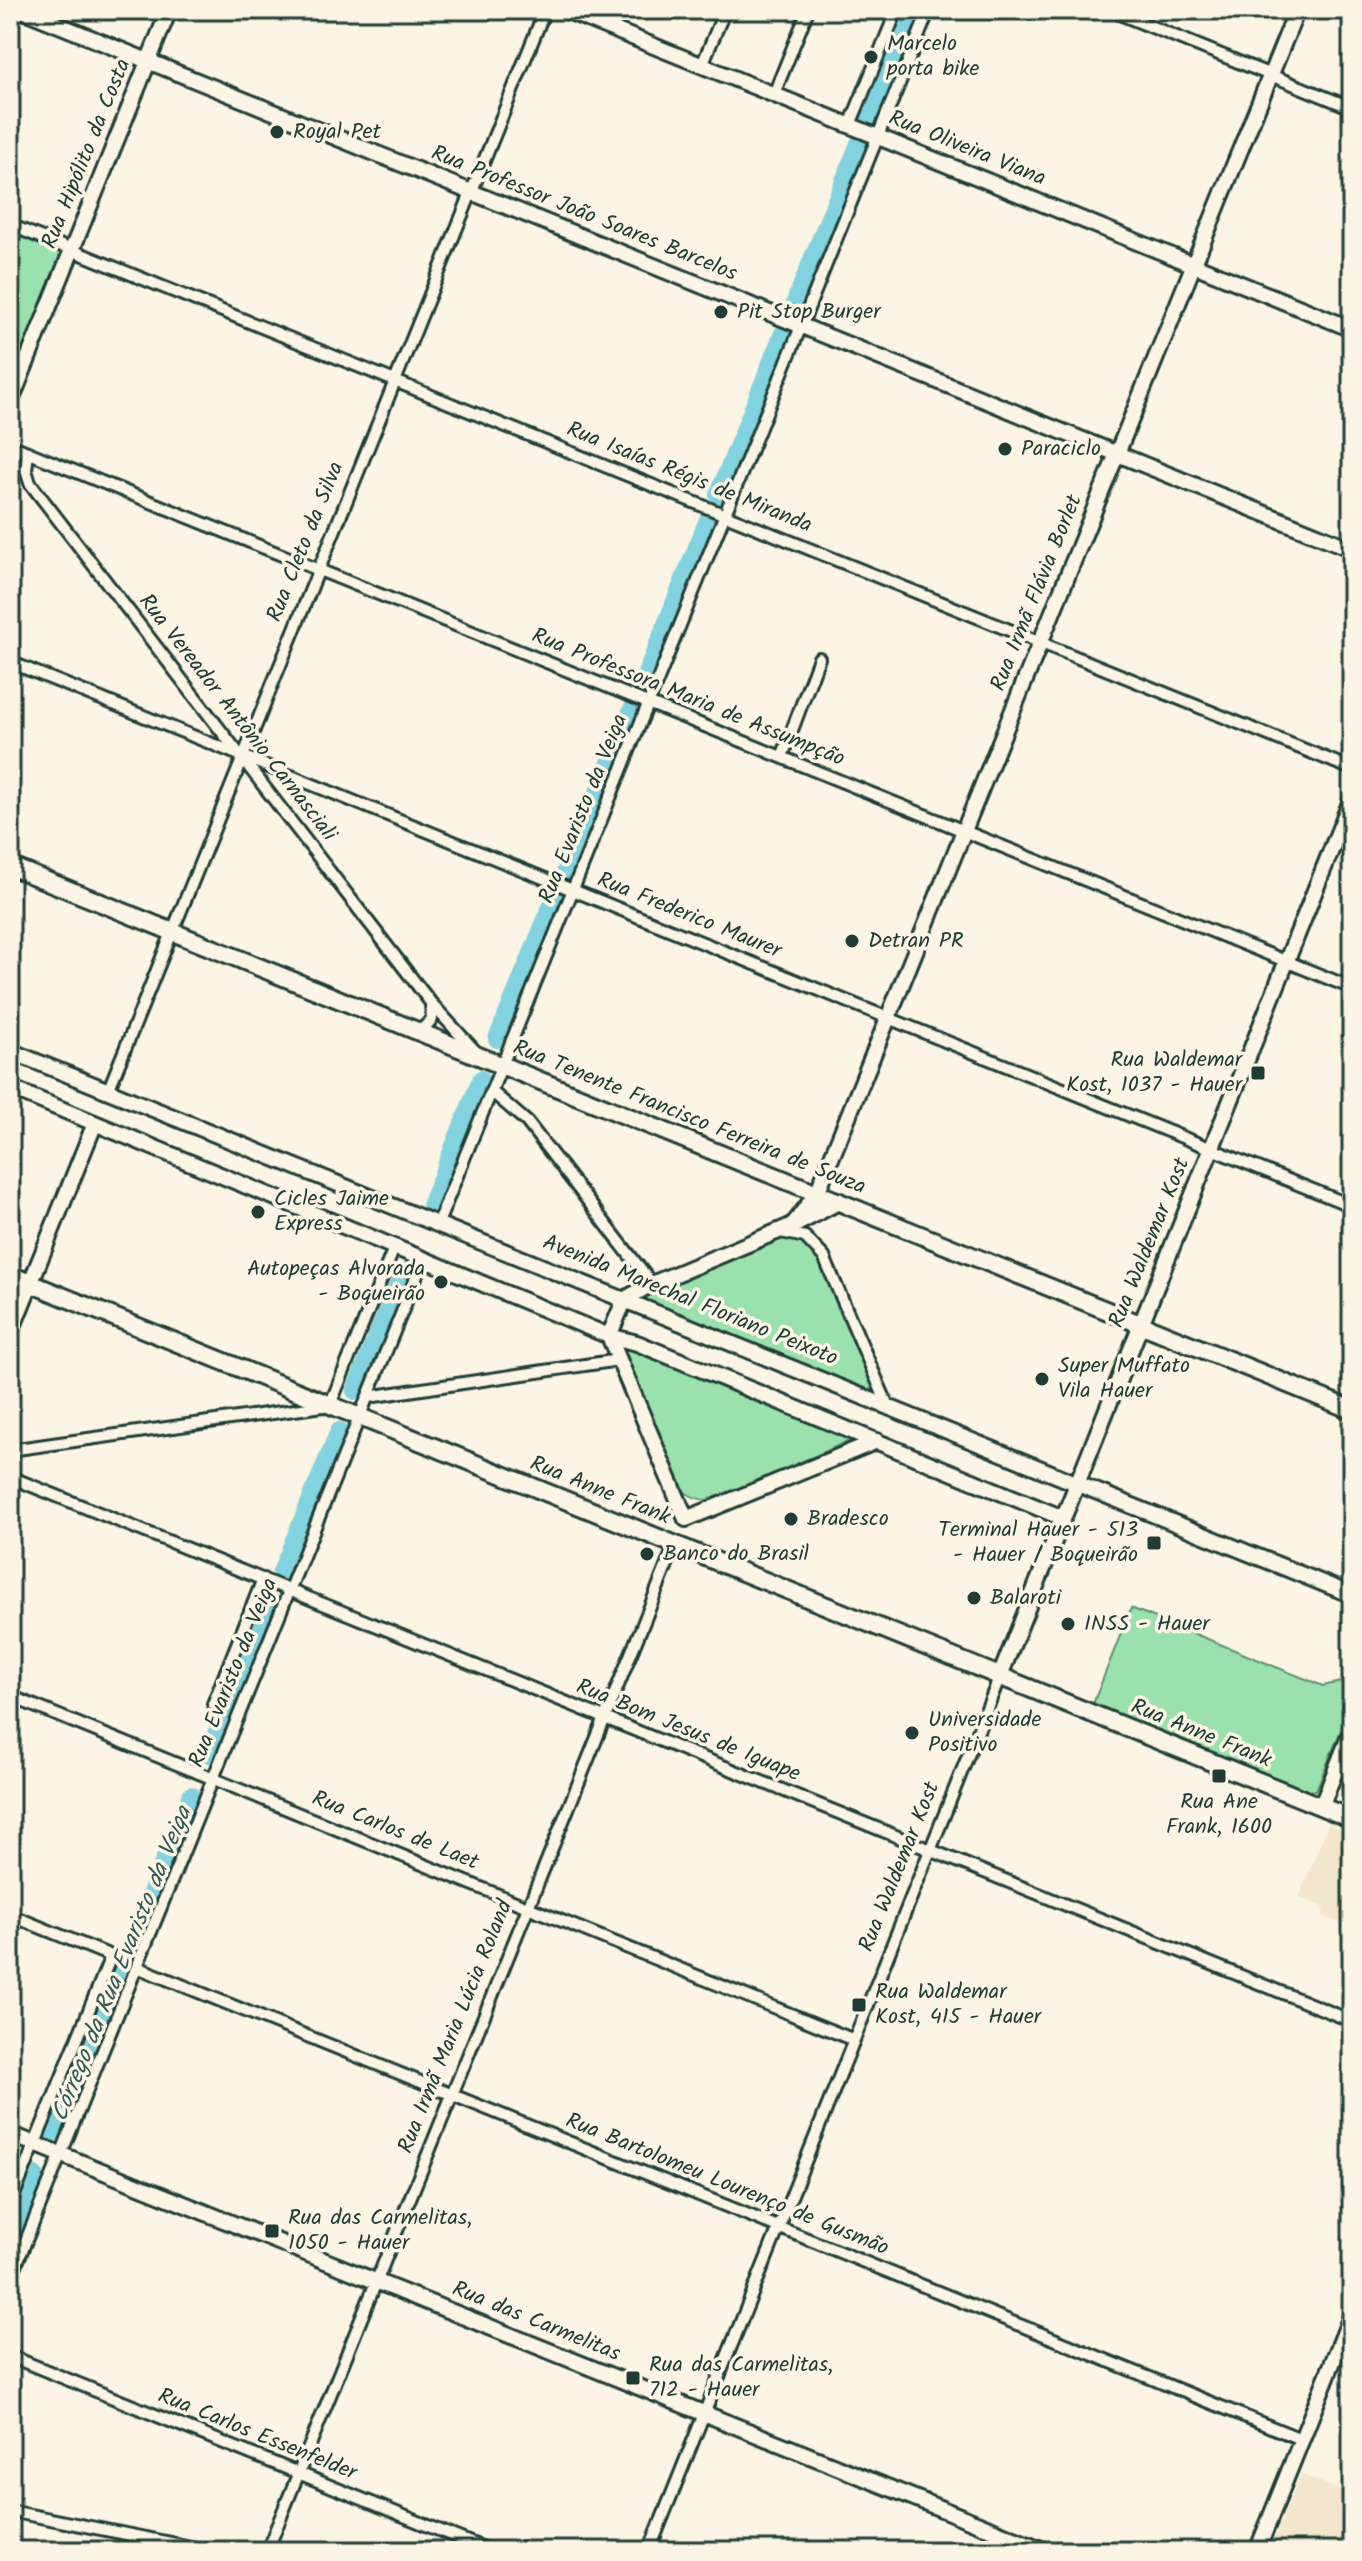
<svg xmlns="http://www.w3.org/2000/svg" width="1362" height="2561" font-family="Kalam,sans-serif">
<style>
.built{fill:#f3e6cc}
.green{fill:#9be1ae;stroke:#5d8f71;stroke-width:2}
.lines{fill:none;stroke-linecap:round;stroke-linejoin:round}
.river{stroke:#83d2df;stroke-width:18}
.street-casing{stroke:#1f3d34;stroke-width:16}
.secondary-casing{stroke:#1f3d34;stroke-width:20}
.primary-casing{stroke:#1f3d34;stroke-width:22}
.street{stroke:#fcf5e5;stroke-width:10}
.secondary{stroke:#fcf5e5;stroke-width:14}
.primary{stroke:#fcf5e5;stroke-width:16}
.poi-dot{fill:#1f3d34;stroke:#fcf5e5;stroke-width:3}
.labels{text-anchor:middle;dominant-baseline:central;stroke-width:7;stroke-linejoin:round;paint-order:stroke}
.poi-label{font-size:22px;fill:#1f3d34;stroke:#fcf5e5;text-anchor:start}
.street-label{font-size:22px;fill:#1f3d34;stroke:#fcf5e5}
.water-label{font-size:24px;font-style:italic;fill:#335b56;stroke:#fcf5e5}
</style>
<rect width="100%" height="100%" fill="#fcf5e5"/>
<filter id="ink" filterUnits="userSpaceOnUse"><feTurbulence type="fractalNoise" baseFrequency=".0125" numOctaves="2"/><feDisplacementMap in="SourceGraphic" scale="16" xChannelSelector="R" yChannelSelector="G"/><feConvolveMatrix kernelMatrix="1 2 1 2 8 2 1 2 1" color-interpolation-filters="sRGB"/></filter>
<g filter="url(#ink)">
<path class="built" d="M1328 1824 1352 1834V1928L1323 1916 1324 1907 1299 1897Z
M1301 2474 1352 2495V2551H1269Z"/>
<path class="green" d="M10 231 66 254 10 393Z
M783 1235 805 1242 818 1255 874 1384V1390L870 1393 645 1300V1296L655 1289Z
M625 1346 703 1376 706 1381 836 1434 843 1432 853 1439 717 1499C702 1502 691 1498 680 1488L622 1350Z
M1131 1608 1323 1686 1340 1682 1350 1686 1352 1704 1316 1790 1308 1791 1093 1704Z"/>
<g class="lines">
<path class="river" d="M868 122 913 10
M795 302 860 141
M718 495 783 333
M641 686 709 517
M497 1039 632 709
M431 1203 481 1079
M355 1391 403 1272
M281 1572 339 1431
M208 1754 269 1602
M52 2134 191 1795
M10 2238 35 2175
M10 2549 22 2551"/>
<g class="street-casing">
<path id="street" d="M1110 10 1352 108
M702 65 725 10
M774 94 808 10
M850 125 897 10
M10 225 1352 769
M10 445 1352 988
M28 452 26 470 30 483 431 1003 476 1052
M10 662 1352 1206
M782 757 819 658
M420 1032 432 1019 431 1003
M108 1091 545 10
M491 1091 527 1122 652 1284
M438 1223 929 10
M781 1232 805 1237 824 1257 888 1406
M368 1397 619 1360
M10 1450 330 1405 394 1248
M10 1477 1352 2021
M10 1696 854 2040
M213 1704 263 1579
M10 1915 111 1956 10 2205
M137 1967 1303 2440
M10 2280 423 1260
M10 2356 490 2551
M10 2511 211 2551
M267 2551 675 1545
M649 2551 1000 1676"/>
</g>
<g class="secondary-casing">
<path id="secondary" d="M22 10 1352 549
M565 10 1352 329
M10 403 169 10
M10 1051 1352 1595
M10 1088 609 1336 637 1343 1063 1518
M10 1334 95 1123
M686 1519 609 1336 625 1299 652 1284 793 1225 817 1193 1297 10
M686 1519 877 1441
M1000 1676 1352 798
M1321 1807 1352 1729
M10 2134 1046 2551
M1257 2551 1352 2314"/>
</g>
<g class="primary-casing">
<path id="primary" d="M10 866 1352 1410
M793 1225 838 1201
M10 1275 1352 1819"/>
</g>
<use href="#street" class="street"/>
<use href="#secondary" class="secondary"/>
<use href="#primary" class="primary"/>
</g>
</g>
<g class="poi-dot">
<circle cx="871" cy="57" r="8"/>
<circle cx="277" cy="132" r="8"/>
<circle cx="721" cy="312" r="8"/>
<circle cx="1005" cy="449" r="8"/>
<circle cx="852" cy="941" r="8"/>
<rect x="1250" y="1065" width="16" height="16" rx="4"/>
<circle cx="258" cy="1212" r="8"/>
<circle cx="441" cy="1282" r="8"/>
<circle cx="1042" cy="1379" r="8"/>
<circle cx="791" cy="1519" r="8"/>
<rect x="1146" y="1535" width="16" height="16" rx="4"/>
<circle cx="647" cy="1554" r="8"/>
<circle cx="974" cy="1598" r="8"/>
<circle cx="1068" cy="1624" r="8"/>
<circle cx="912" cy="1733" r="8"/>
<rect x="1211" y="1768" width="16" height="16" rx="4"/>
<rect x="851" y="1997" width="16" height="16" rx="4"/>
<rect x="264" y="2223" width="16" height="16" rx="4"/>
<rect x="625" y="2370" width="16" height="16" rx="4"/>
</g>
<g class="labels">
<g class="poi-label">
<text x="887" y="44">Marcelo<tspan x="887" dy="25">porta bike</tspan></text>
<text x="293" y="132">Royal Pet</text>
<text x="737" y="312">Pit Stop Burger</text>
<text x="1021" y="449">Paraciclo</text>
<text x="868" y="941">Detran PR</text>
<text x="1242" y="1060" text-anchor="end">Rua Waldemar<tspan x="1242" dy="25">Kost, 1037 - Hauer</tspan></text>
<text x="274" y="1199">Cicles Jaime<tspan x="274" dy="25">Express</tspan></text>
<text x="425" y="1269" text-anchor="end">Autopeças Alvorada<tspan x="425" dy="25">- Boqueirão</tspan></text>
<text x="1058" y="1366">Super Muffato<tspan x="1058" dy="25">Vila Hauer</tspan></text>
<text x="807" y="1519">Bradesco</text>
<text x="1138" y="1530" text-anchor="end">Terminal Hauer - 513<tspan x="1138" dy="25">- Hauer / Boqueirão</tspan></text>
<text x="663" y="1554">Banco do Brasil</text>
<text x="990" y="1598">Balaroti</text>
<text x="1084" y="1624">INSS - Hauer</text>
<text x="928" y="1720">Universidade<tspan x="928" dy="25">Positivo</tspan></text>
<text x="1219" y="1802" text-anchor="middle">Rua Ane<tspan x="1219" dy="25">Frank, 1600</tspan></text>
<text x="875" y="1992">Rua Waldemar<tspan x="875" dy="25">Kost, 415 - Hauer</tspan></text>
<text x="288" y="2218">Rua das Carmelitas,<tspan x="288" dy="25">1050 - Hauer</tspan></text>
<text x="649" y="2365">Rua das Carmelitas,<tspan x="649" dy="25">712 - Hauer</tspan></text>
</g>
<g class="street-label">
<text transform="translate(967 149) rotate(22)">Rua Oliveira Viana</text>
<text transform="translate(87 154) rotate(-68)">Rua Hipólito da Costa</text>
<text transform="translate(584 214) rotate(22)">Rua Professor João Soares Barcelos</text>
<text transform="translate(689 478) rotate(22)">Rua Isaías Régis de Miranda</text>
<text transform="translate(306 542) rotate(-68)">Rua Cleto da Silva</text>
<text transform="translate(1037 593) rotate(-68)">Rua Irmã Flávia Borlet</text>
<text transform="translate(688 698) rotate(22)">Rua Professora Maria de Assumpção</text>
<text transform="translate(237 718) rotate(52)">Rua Vereador Antônio Carnasciali</text>
<text transform="translate(584 809) rotate(-68)">Rua Evaristo da Veiga</text>
<text transform="translate(689 916) rotate(22)">Rua Frederico Maurer</text>
<text transform="translate(689 1118) rotate(22)">Rua Tenente Francisco Ferreira de Souza</text>
<text transform="translate(1150 1243) rotate(-68)">Rua Waldemar Kost</text>
<text transform="translate(690 1301) rotate(22)">Avenida Marechal Floriano Peixoto</text>
<text transform="translate(600 1491) rotate(22)">Rua Anne Frank</text>
<text transform="translate(234 1673) rotate(-68)">Rua Evaristo da Veiga</text>
<text transform="translate(688 1731) rotate(22)">Rua Bom Jesus de Iguape</text>
<text transform="translate(1201 1734) rotate(22)">Rua Anne Frank</text>
<text transform="translate(395 1831) rotate(22)">Rua Carlos de Laet</text>
<text transform="translate(900 1867) rotate(-68)">Rua Waldemar Kost</text>
<text transform="translate(456 2027) rotate(-68)">Rua Irmã Maria Lúcia Roland</text>
<text transform="translate(727 2185) rotate(22)">Rua Bartolomeu Lourenço de Gusmão</text>
<text transform="translate(536 2322) rotate(22)">Rua das Carmelitas</text>
<text transform="translate(257 2435) rotate(22)">Rua Carlos Essenfelder</text>
</g>
<g class="water-label">
<text transform="translate(122 1964) rotate(-68)">Córrego da Rua Evaristo da Veiga</text>
</g>
</g>
<rect width="1362" height="2561" fill="none" stroke="#fcf5e5" stroke-width="40"/>
<rect x="20" y="20" width="1322" height="2521" fill="none" stroke="#1f3d34" stroke-width="3" filter="url(#ink)"/>
</svg>
